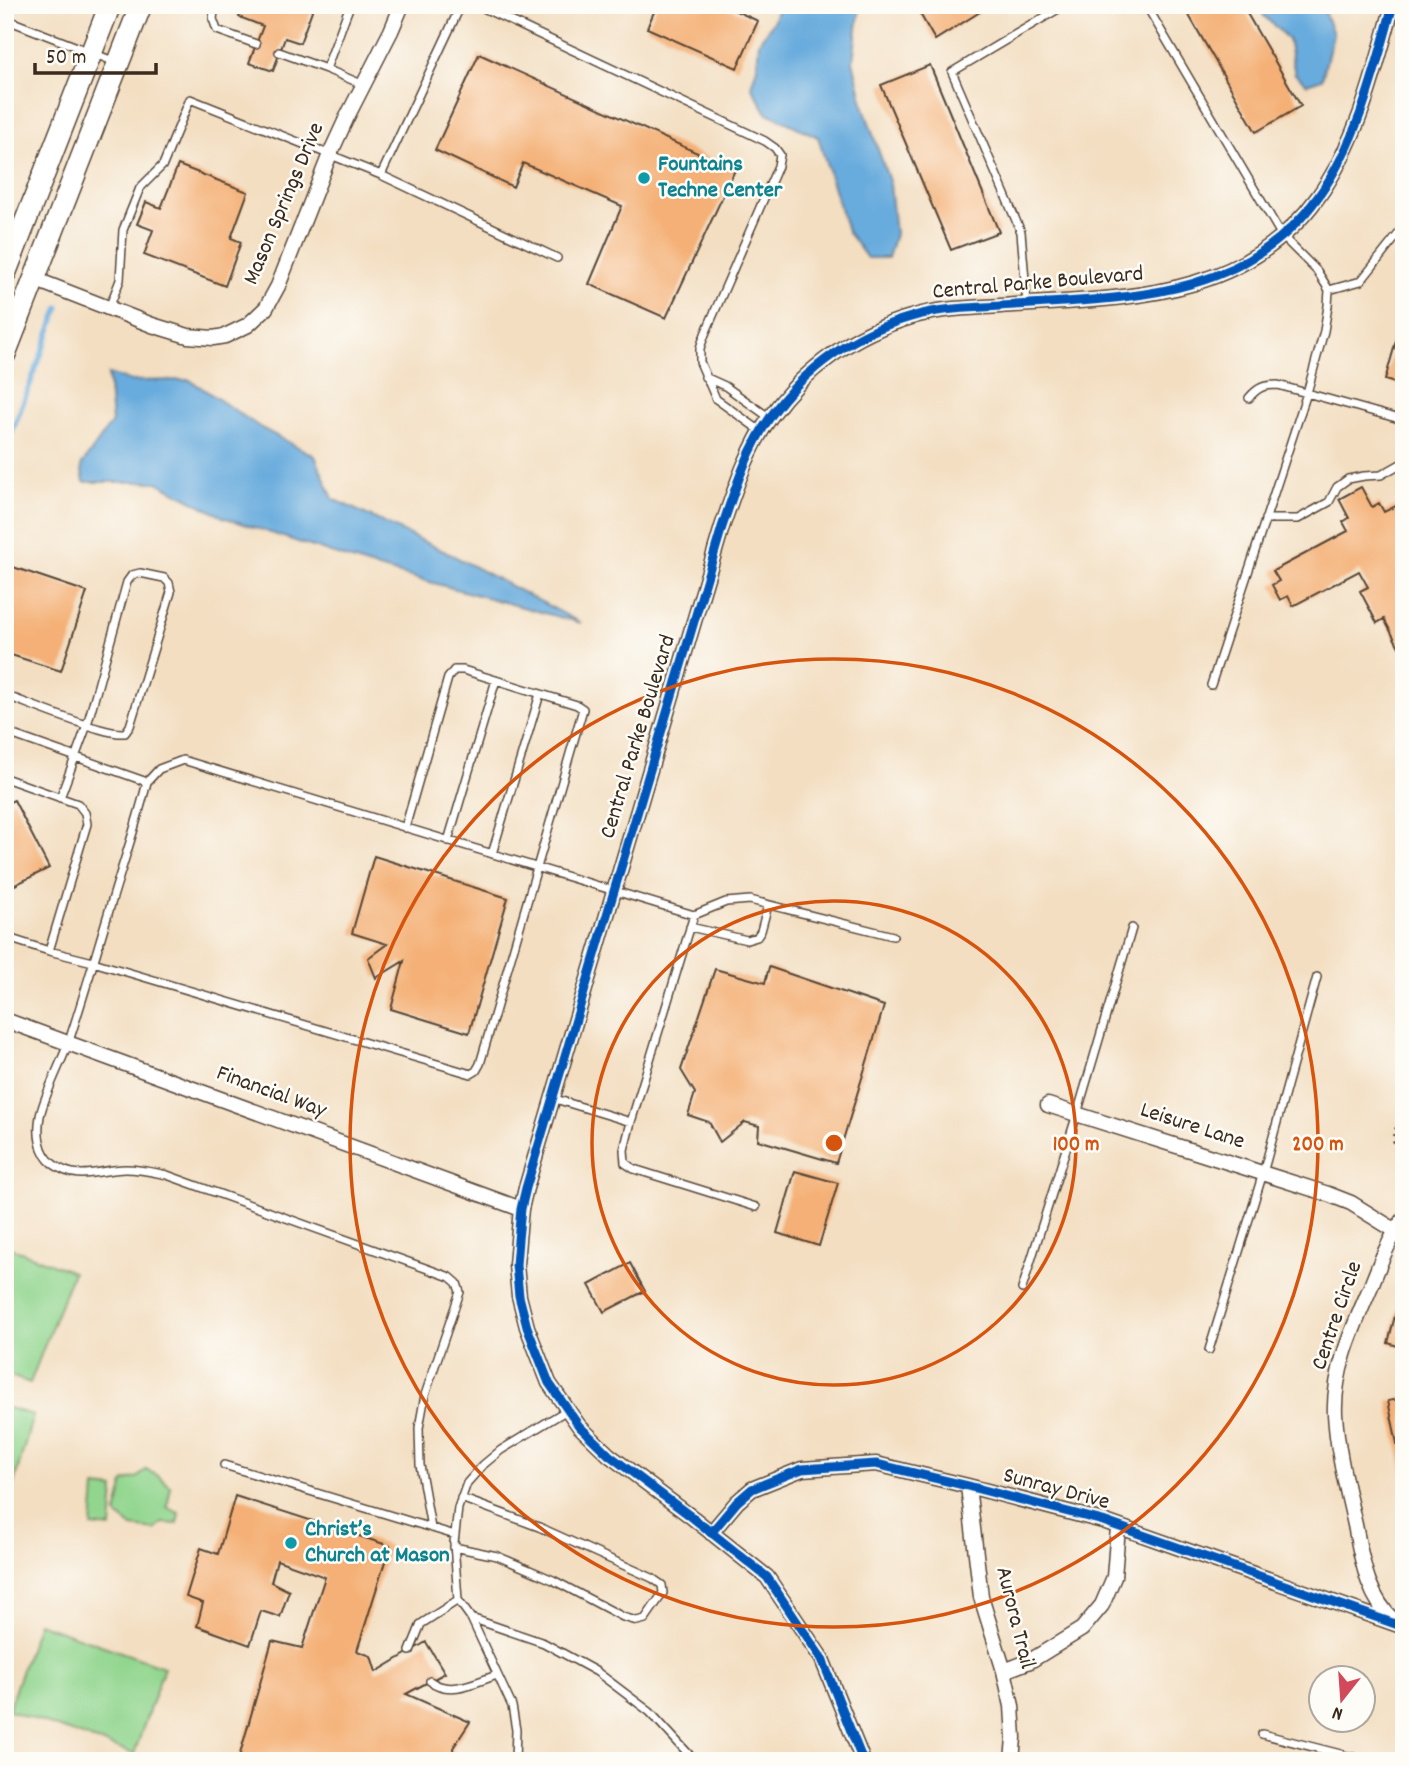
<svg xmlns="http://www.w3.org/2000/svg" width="1409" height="1766" font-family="Dekko,sans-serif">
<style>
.green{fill:#91d58e;stroke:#668056;stroke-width:2}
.water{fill:#68abdd;stroke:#526a7e;stroke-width:2}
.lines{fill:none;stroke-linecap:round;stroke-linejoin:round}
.stream{stroke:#68abdd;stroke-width:5}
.building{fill:#f4b076}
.service-casing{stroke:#574536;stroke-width:10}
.minor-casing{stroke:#574536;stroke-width:17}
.secondary-casing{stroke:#574536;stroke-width:24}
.path{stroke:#574536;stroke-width:2.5;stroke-dasharray:2 5;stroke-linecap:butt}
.service{stroke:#fff;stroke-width:7}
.minor{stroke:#fff;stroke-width:14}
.secondary{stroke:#fff;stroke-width:21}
.cycleway-casing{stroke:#fdfcf7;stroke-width:13}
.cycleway{stroke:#0057b8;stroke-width:9}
.ring{fill:none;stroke:#d7540e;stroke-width:3.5}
.culture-dot{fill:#0f9aa8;stroke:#fdfcf7;stroke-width:2.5}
.labels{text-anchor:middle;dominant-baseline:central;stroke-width:5;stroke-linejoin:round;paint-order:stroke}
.culture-label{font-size:23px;font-weight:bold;fill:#0d838f;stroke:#fdfcf7;text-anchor:start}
.street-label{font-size:23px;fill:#3b2a1e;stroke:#fdfcf7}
.centre{fill:#d7540e;stroke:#fdfcf7;stroke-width:3.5}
.ring-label{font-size:21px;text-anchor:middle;font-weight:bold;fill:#d7540e;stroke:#fdfcf7;stroke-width:5;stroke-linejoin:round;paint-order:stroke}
</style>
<rect width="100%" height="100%" fill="#fdfcf7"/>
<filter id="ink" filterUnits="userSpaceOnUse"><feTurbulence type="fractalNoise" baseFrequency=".0143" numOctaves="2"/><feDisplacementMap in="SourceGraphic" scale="14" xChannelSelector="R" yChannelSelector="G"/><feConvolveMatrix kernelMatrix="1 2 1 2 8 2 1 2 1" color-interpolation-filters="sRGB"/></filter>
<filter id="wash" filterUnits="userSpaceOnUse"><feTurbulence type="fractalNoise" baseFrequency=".00686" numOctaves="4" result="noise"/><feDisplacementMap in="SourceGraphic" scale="28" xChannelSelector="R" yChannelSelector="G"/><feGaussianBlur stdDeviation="1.57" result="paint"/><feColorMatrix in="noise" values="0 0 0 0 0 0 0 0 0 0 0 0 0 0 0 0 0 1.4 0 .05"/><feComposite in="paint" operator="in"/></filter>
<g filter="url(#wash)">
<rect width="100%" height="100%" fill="#f3dec1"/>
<path class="green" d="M5 1246 73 1272 30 1383 5 1374Z
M5 1407 33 1415 5 1515Z
M146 1470 157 1475 171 1487 167 1507 179 1513 177 1524 162 1523 155 1530 132 1527 116 1514 124 1482 138 1477Z
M95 1487 114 1489 111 1528 92 1526Z
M38 1623 164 1667 134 1754 8 1710Z"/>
<path class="water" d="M779 5H860L853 61 864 108 890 184 895 234 888 258H867L847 231 818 137 767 113 751 86 757 67 759 42 773 22Z
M1263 5H1310L1324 11 1333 34 1322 79 1307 84 1295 74 1288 39 1263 15Z
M108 374 132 381 190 380 261 428 315 456 333 499 454 556 581 623 367 565 223 517 157 482H84L81 466 112 422Z"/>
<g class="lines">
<path class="stream" d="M5 451 59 307"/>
</g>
<g id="blocks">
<path class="building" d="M243 5H314L300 43 285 38 273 71 249 63 263 26 239 17Z
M657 5H723L758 21 737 68 647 28Z
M915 5H991L935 40Z
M1183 5H1242L1301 106 1256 132Z
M479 54 735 170 666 318 589 284 622 206 523 163 513 187 435 150Z
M930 65 999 232 951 250 881 85Z
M178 165 248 192 231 238 241 242 225 286 144 255 153 230 137 224 146 202 161 208Z
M1403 316H1404V386L1385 380Z
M1361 487 1372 507 1379 503 1384 512 1404 502V645L1399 647 1384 619 1377 623 1360 591 1368 587 1359 571 1293 606 1288 596 1280 600 1272 585 1279 581 1273 571 1348 531 1343 522 1349 518 1339 499Z
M7 565 87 592 61 671 5 653V570Z
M14 800 49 868 5 890V804Z
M374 856 508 898 469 1033 391 1009 404 961 376 978 368 958 387 944 352 933Z
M769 967 884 1006 836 1163 758 1140 759 1126 745 1122 720 1142 709 1122 688 1115 695 1093 681 1070 715 969 765 983Z
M795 1171 838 1183 819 1246 777 1233Z
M630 1263 645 1291 604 1312 589 1285Z
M1398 1304 1404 1306V1348L1388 1343Z
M1404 1398V1472H1403L1388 1401Z
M235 1496 390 1546 357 1651 371 1656 376 1672 426 1642 445 1673 406 1694 470 1722 453 1748 454 1761H238L272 1641 302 1648 325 1577 277 1560 271 1582 289 1591 280 1617 261 1611 250 1645 197 1626 203 1603 186 1597 201 1548 218 1554Z"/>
</g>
</g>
<g filter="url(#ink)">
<use href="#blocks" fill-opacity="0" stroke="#574536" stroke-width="2"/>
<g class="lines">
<g class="service-casing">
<path id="service" d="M215 5 213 19 217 30 256 44
M350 5 326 69 364 85
M477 5 765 141 775 148 780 155 778 166 705 334 700 348V362L716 399 762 432
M1146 5 1282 236 1317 271 1329 290 1328 306 1324 331 1307 393 1211 685
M5 19 118 63
M279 52 326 69
M381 175 557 258
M1329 290 1361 281 1404 227
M1027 304 1021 232 952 72 1065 5
M109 308 120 280 123 230 140 188 163 165 190 99 381 175 461 5
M705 377 725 386 770 418
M1249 398C1258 387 1264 385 1278 385L1396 418 1404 422
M1265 519H1298L1329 502 1337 487 1348 479 1364 476 1381 475 1404 462
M5 695C34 706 63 718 93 727 104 730 114 734 125 733L130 726 171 592 169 583 164 578 140 573 132 575 127 582 87 725 60 798
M5 732 147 782
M5 778 78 804 85 813 87 824 49 951
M448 841 496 680
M492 854 540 694
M694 915 726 902 750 900 893 936
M690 927 747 940 757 937 761 931 768 905
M5 937 49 951 93 962 471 1074 476 1071 480 1064 583 709 577 705 463 670H454L448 678 405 828
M631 1122 624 1150 625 1163 634 1169 756 1207
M1022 1289 1077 1114 1132 928
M1209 1350 1263 1173 1317 977
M224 1465 455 1535
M431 1528 420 1465 419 1428 425 1395 460 1292 457 1283 450 1277 167 1175C153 1172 140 1169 125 1169 99 1169 79 1183 53 1164 39 1153 37 1133 40 1116 45 1093 61 1064 69 1041 84 996 97 950 111 904 123 863 137 823 147 782L159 769 183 760 694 915 631 1122 552 1098
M454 1547 497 1556 553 1580 623 1617 637 1621 645 1619 663 1593 662 1585 652 1578 539 1527 461 1498
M471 1618 544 1643 597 1672 650 1712 695 1761
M410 1651 421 1624 458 1600
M430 1681C450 1696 476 1682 497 1675
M1262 1734 1368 1761
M515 1761 516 1730 512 1706 471 1618 458 1600 454 1543 458 1508 467 1483 483 1465 501 1450 567 1410"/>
</g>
<g class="minor-casing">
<path id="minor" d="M34 279 152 325 188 336 213 338 225 336 248 325 266 308 278 286 330 154 347 117 391 31 402 5
M5 1020 521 1209
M1048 1105 1328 1194 1351 1203 1396 1231
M968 1486 981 1597 1004 1671 1012 1706 1014 1738 1012 1761
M711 1533 737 1502 752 1489 802 1469 876 1464 968 1486 1103 1521 1401 1626
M1395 1622C1367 1597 1362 1560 1355 1525 1347 1489 1337 1451 1335 1414 1333 1370 1354 1326 1371 1286 1380 1263 1389 1239 1404 1219
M1004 1671 1030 1661 1082 1629 1102 1605 1114 1577 1118 1527
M863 1761 822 1659 767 1577 693 1518 609 1455 579 1426 549 1383 527 1327 519 1296 516 1265 518 1240 521 1209 526 1188 722 527C735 489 747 450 771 416 805 368 855 333 911 317 940 308 971 308 1000 306 1118 297 1241 304 1318 197 1358 141 1375 70 1393 5"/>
</g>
<g class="secondary-casing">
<path id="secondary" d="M5 274 110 5
M5 354 141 5"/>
</g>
<path class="path" d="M1404 1116C1390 1132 1389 1146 1404 1163"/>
<use href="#service" class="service"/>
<use href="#minor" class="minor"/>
<use href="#secondary" class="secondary"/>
<g class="cycleway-casing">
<path id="cycleway" d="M711 1533 737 1502 752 1489 802 1469 876 1464 968 1486 1103 1521 1401 1626
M863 1761 822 1659 767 1577 693 1518 609 1455 579 1426 549 1383 527 1327 519 1296 516 1265 518 1240 521 1209 526 1188 722 527C735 489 747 450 771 416 805 368 855 333 911 317 940 308 971 308 1000 306 1118 297 1241 304 1318 197 1358 141 1375 70 1393 5"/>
</g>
<use href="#cycleway" class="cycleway"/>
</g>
</g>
<g class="ring">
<circle cx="834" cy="1143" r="242"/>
<circle cx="834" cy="1143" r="484"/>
</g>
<g class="culture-dot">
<circle cx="644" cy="178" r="7"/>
<circle cx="291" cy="1543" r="7"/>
</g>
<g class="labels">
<g class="culture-label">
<text x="658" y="165">Fountains<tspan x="658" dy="26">Techne Center</tspan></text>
<text x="305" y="1530">Christ’s<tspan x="305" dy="26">Church at Mason</tspan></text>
</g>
<g class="street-label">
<text transform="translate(285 204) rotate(-67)">Mason Springs Drive</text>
<text transform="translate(1038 284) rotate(-5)">Central Parke Boulevard</text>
<text transform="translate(639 737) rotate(-73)">Central Parke Boulevard</text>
<text transform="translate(271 1093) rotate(20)">Financial Way</text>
<text transform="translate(1192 1127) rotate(18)">Leisure Lane</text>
<text transform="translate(1338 1316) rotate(-71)">Centre Circle</text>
<text transform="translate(1056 1490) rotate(15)">Sunray Drive</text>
<text transform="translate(1014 1618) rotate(76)">Aurora Trail</text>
</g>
</g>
<circle cx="834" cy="1143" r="10" class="centre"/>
<g class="ring-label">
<text x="1076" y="1150">100 m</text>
<text x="1318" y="1150">200 m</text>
</g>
<rect width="1409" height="1766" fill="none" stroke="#fdfcf7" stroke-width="28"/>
<g transform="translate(1342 1699) rotate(197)"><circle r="33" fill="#fdfcf7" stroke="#afa8a0" stroke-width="2"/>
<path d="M0-5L12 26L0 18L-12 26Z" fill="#d1495b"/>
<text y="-10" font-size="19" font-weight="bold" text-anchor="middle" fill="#3b2a1e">N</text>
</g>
<path d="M35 63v10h121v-10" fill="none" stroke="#3b2a1e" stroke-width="3.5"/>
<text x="46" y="63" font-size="21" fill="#3b2a1e" stroke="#fdfcf7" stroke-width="5" paint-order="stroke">50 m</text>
</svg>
